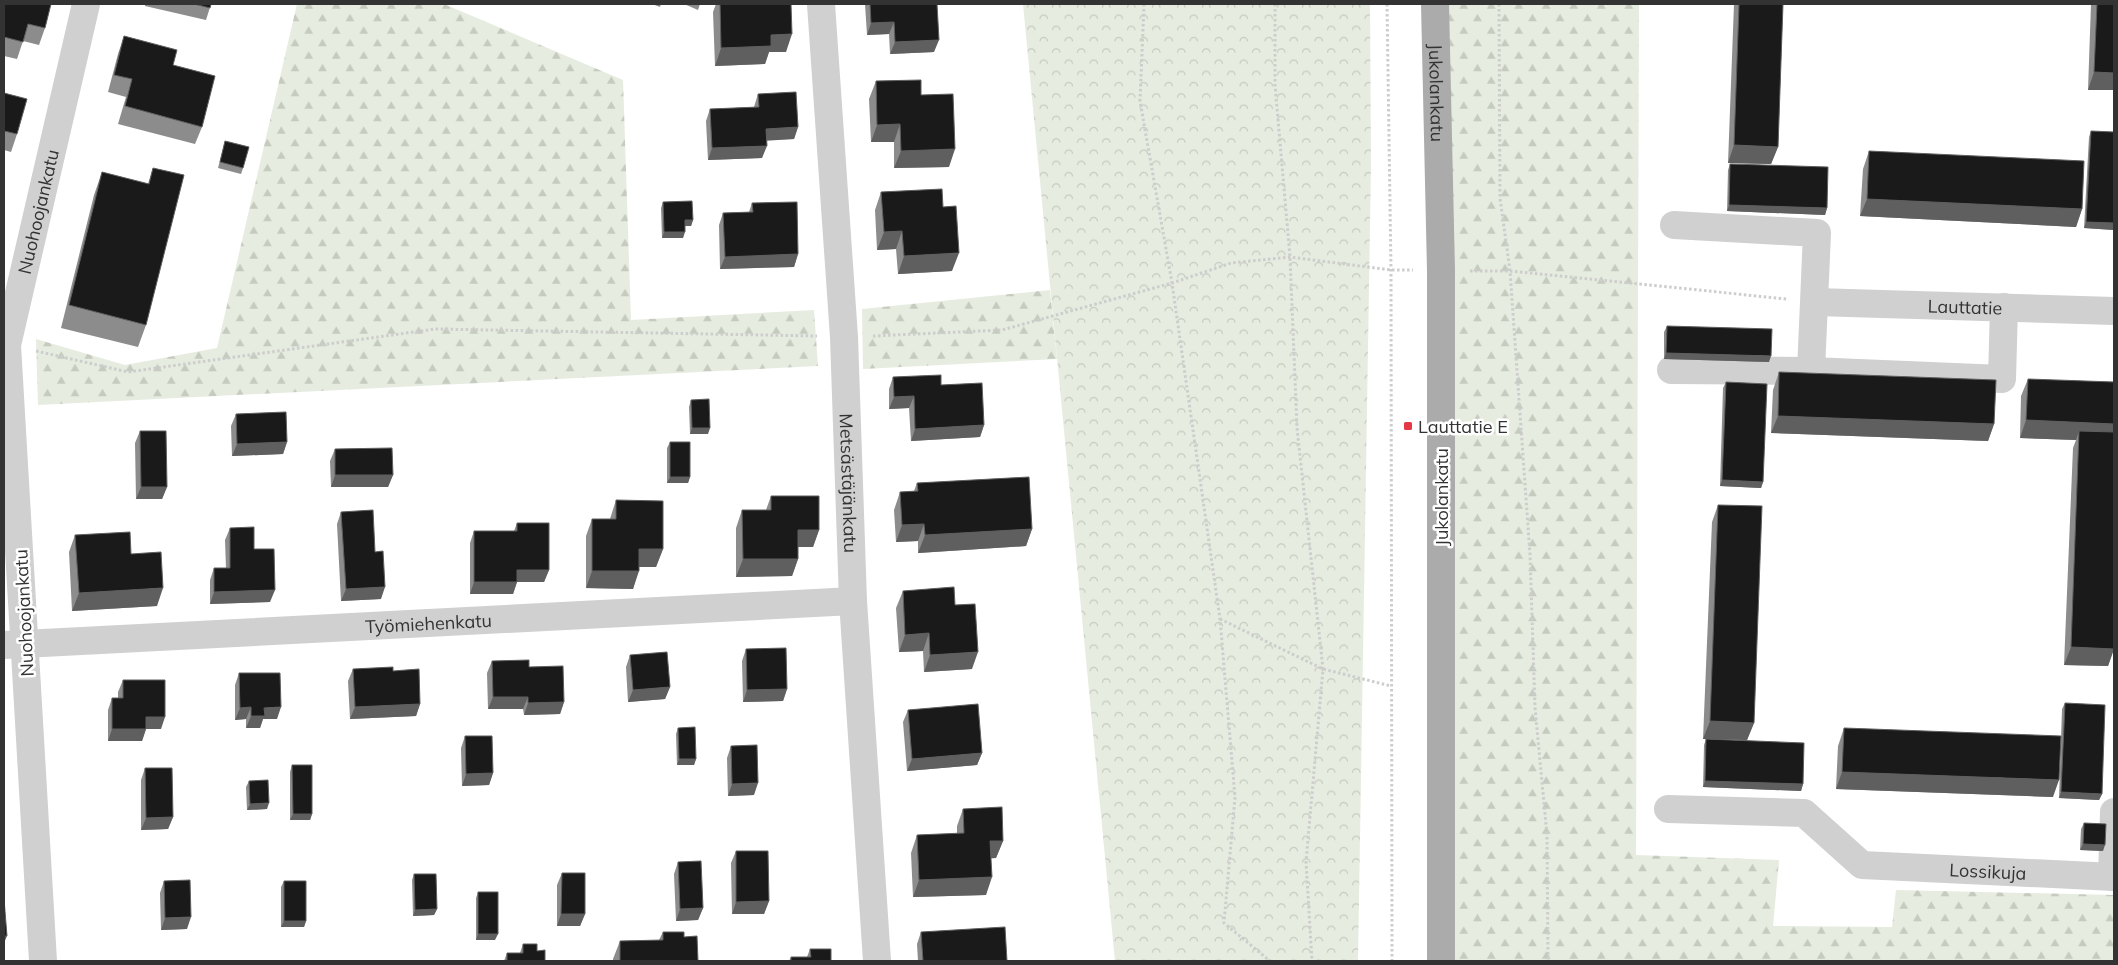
<svg xmlns="http://www.w3.org/2000/svg" width="2118" height="965" font-family="Mulish,sans-serif">
<style>
.forest{fill:url(#forest-firs)}
.park{fill:url(#park-crowns)}
.lines{fill:none;stroke-linecap:round;stroke-linejoin:round}
.path{stroke:#cdcdcd;stroke-width:3;stroke-dasharray:2.5 2.5;stroke-linecap:butt}
.minor{stroke:#d0d0d0;stroke-width:28}
.major{stroke:#ababab;stroke-width:28}
.wall{fill:#8c8c8c}
.shaded-wall{fill:#5f5f5f}
.building{fill:#1a1a1a;stroke:#5f5f5f}
.poi-dot{fill:#e63946;stroke:#fff;stroke-width:2}
.labels{text-anchor:middle;dominant-baseline:central;stroke-width:5;stroke-linejoin:round;paint-order:stroke}
.street-label{font-size:18px;fill:#333;stroke:#fff}
.poi-label{font-size:18px;fill:#333;stroke:#fff;text-anchor:start}
</style>
<defs>
<pattern id="forest-firs" width="22" height="20" patternUnits="userSpaceOnUse" patternTransform="scale(1.25)"><rect width="22" height="20" fill="#e6ecdf"/><path d="M5 1l3.5 6h-7zM16 11l3.5 6h-7z" fill="#c6cbc0"/></pattern>
<pattern id="park-crowns" width="20" height="18" patternUnits="userSpaceOnUse" patternTransform="scale(1.25)"><rect width="20" height="18" fill="#e6ecdf"/><path d="M2 6a3 3 0 1 1 6 0M12 15a3 3 0 1 1 6 0" fill="none" stroke="#c6cbc0"/></pattern>
</defs>
<rect width="100%" height="100%" fill="#fff"/>
<path class="forest" d="M297 4H444L623 80 631 320 814 310 818 366 38 405 36 339 125 365 217 348Z
M1446 4H1639L1636 855 1779 860 1773 926 1892 927 1896 890 2114 895V961H1455Z
M1050 290 1057 359 863 369 862 309Z"/>
<path class="park" d="M1023 4H1370L1371 164 1358 961H1115Z"/>
<g class="lines">
<path class="path" d="M1144 4 1140 101 1172 283 1220 619 1235 797 1224 923 1270 961
M1275 4V85L1290 257 1297 428 1323 669 1306 862 1312 961
M1387 4 1391 270 1392 961
M1499 4 1500 198 1510 271 1530 555 1535 708 1547 835 1548 961
M1470 271H1510L1787 299
M873 336 1002 330 1172 283 1231 263 1290 257 1391 270H1413
M36 351 128 372 435 329 817 336
M1220 619 1323 669 1391 686"/>
<g class="minor">
<path id="s1" d="M821 4 844 337 853 601 877 961"/>
<path d="M1674 225 1817 233 1811 371 2002 379 2004 307"/>
<path id="s2" d="M1815 302 2114 311"/>
<path d="M1671 370 1811 371"/>
<path id="s3" d="M4 645 853 601"/>
<path id="s4" d="M1668 809 1804 813 1862 865 2114 877"/>
<path d="M2112 877 2114 812"/>
<path id="s5" d="M43 961 7 345 86 4"/>
</g>
<path class="major" id="s6" d="M1435 4 1441 271V961"/>
</g>
<path class="wall" d="M4 4 45 28 39 45 23 41 17 59 4 56Z
M145 4H211L206 20 145 6Z
M652 4H661L660 7Z
M684 4H700L698 10Z
M716 4H791L786 52H769L765 64 715 66 713 12Z
M865 4H937L934 52 890 54 889 34 867 35Z
M1734 4H1783L1778 147 1771 164 1728 163Z
M2091 4H2114V90H2088Z
M124 36 173 65 202 127 195 144 118 124 126 97 108 92 118 54Z
M876 81 921 95 949 167 894 168V142H871L869 99Z
M4 93 17 134 11 152 4 150Z
M758 94 798 127 794 139 766 140 762 158 708 160 706 121 710 109 754 107Z
M2091 131 2114 230 2084 228 2089 137Z
M225 141 243 168 241 174 218 168Z
M1869 151 2082 209 2076 227 1860 216 1863 169Z
M1730 164 1827 208 1825 215 1727 211 1728 170Z
M153 168 146 325 138 347 61 328 94 195 102 172 148 184Z
M881 192 943 207 952 271 898 274 896 249 877 250 875 210Z
M663 202 693 220 691 226H685L683 238H662L661 208Z
M752 203 798 254 794 267 720 269 719 225 723 213 749 212Z
M1667 326 1769 362 1664 359V332Z
M1779 372 1994 424 1988 441 1771 433 1773 390Z
M893 377 941 385 984 425 980 437 911 441 909 408 889 409V389Z
M2028 379 2114 382V649L2108 666 2064 665 2073 448 2076 440 2020 438 2021 396Z
M1726 382 1763 482 1761 488 1720 486 1723 388Z
M691 400 708 434H690L689 407Z
M236 414 287 442 283 454 232 456 231 426Z
M140 431 167 487 162 499H136L135 443Z
M670 442 690 477 688 483H667V448Z
M335 449 393 475 388 487H331L330 461Z
M917 483 1032 529 1026 546 918 553V541L896 542 894 510 900 492 914 491Z
M771 496 819 530 813 547H798V559L792 576 736 577V528L742 510H766Z
M616 500 663 549 656 567H639L633 589 586 588V536L592 519H610Z
M1718 505 1754 723 1747 740 1703 739 1712 522Z
M341 512 375 552 381 599 341 601 337 524Z
M517 523 549 570 544 582H517L513 594H470V543L474 531H514Z
M230 528 254 549 270 602 210 604V580L214 568H226L225 540Z
M75 535 131 554 157 606 72 611 69 552Z
M903 591 955 605 972 669 924 672 923 651 899 652 896 608Z
M746 649 787 689 783 701 743 702 742 661Z
M630 655 670 687 665 699 628 702 626 667Z
M492 661 529 667 564 702 560 714 524 715 523 709H488L487 673Z
M353 669 393 671 420 704 416 716 350 719 348 681Z
M239 673 277 719H263L260 728H246V719L235 720V685Z
M123 680 161 729H146L142 741H108V710L112 698H118V692Z
M2065 703 2102 794 2099 800 2059 798 2062 709Z
M908 710 982 753 977 765 907 771 903 722Z
M678 728 696 759 694 765H677L676 734Z
M1844 728 2053 797 1836 789 1838 746Z
M465 736 493 773 489 785 462 786 461 748Z
M1706 739 1803 784 1801 791 1703 787 1704 745Z
M731 746 754 795 728 796 727 758Z
M292 765 312 814 310 820H290V772Z
M145 768 173 817 168 829 141 830V780Z
M249 781 267 809 247 810 246 787Z
M963 809 1003 841 996 858H991L986 895 913 897 911 853 917 835 957 834V826Z
M2084 823 2103 851 2080 850 2081 829Z
M736 851 769 901 764 914H732L731 863Z
M678 862 703 908 698 920 676 921 674 874Z
M562 873 585 914 580 926H557V885Z
M414 874 437 909 434 915 413 916 412 880Z
M164 881 187 929 161 930 160 893Z
M284 881 306 921 304 927H281V887Z
M478 892 495 940H476V898Z
M663 932 684 937 698 961H613V959L620 941 659 940Z
M921 932 1007 961H918L917 944Z
M523 944 537 951 545 961H504L507 953H520Z
M810 949 831 961H789L791 957H807Z"/>
<path class="shaded-wall" d="M894 22 889 34 867 35 871 23Z
M792 34 786 52H769L765 64 715 66 721 48 771 35Z
M939 40 934 52 890 54 895 42Z
M2094 72 2114 73V90H2088Z
M900 124 894 142H871L877 125Z
M798 127 794 139 761 141 766 129Z
M1734 145 1778 147 1771 164 1728 163Z
M767 146 762 158 708 160 712 148Z
M955 149 949 167 894 168 901 151Z
M1867 199 2082 209 2076 227 1860 216Z
M1729 205 1827 208 1825 215 1727 211Z
M685 220H693L691 226H683Z
M2086 222 2114 223V230L2084 228Z
M902 231 896 249 877 250 884 232Z
M664 232H685L683 238H662Z
M959 253 952 271 898 274 904 256Z
M798 254 794 267 720 269 725 257Z
M1666 353 1771 356 1769 362 1664 359Z
M914 396 909 408 889 409 894 397Z
M1778 416 1994 424 1988 441 1771 433Z
M2026 420 2114 424V441L2079 431 2076 440 2020 438Z
M984 425 980 437 911 441 915 429Z
M692 428H710L708 434H690Z
M287 442 283 454 232 456 237 444Z
M335 475H393L388 487H331Z
M670 477H690L688 483H667Z
M1722 480 1763 482 1761 488 1720 486Z
M141 487H167L162 499H136Z
M924 524 918 541 896 542 902 525Z
M1032 529 1026 546 918 553 925 535Z
M798 530H819L813 547H792Z
M639 549H663L656 567H633Z
M743 559H798L792 576 736 577Z
M517 570H549L544 582H513Z
M592 571H639L633 589 586 588Z
M474 582H517L513 594H470Z
M385 587 381 599 341 601 346 589Z
M163 588 157 606 72 611 79 593Z
M275 590 270 602 210 604 214 592Z
M929 633 923 651 899 652 905 635Z
M2071 647 2114 649 2108 666 2064 665Z
M978 652 972 669 924 672 930 655Z
M670 687 665 699 628 702 633 690Z
M787 689 783 701 743 702 747 690Z
M493 697H528L523 709H488Z
M564 702 560 714 524 715 528 703Z
M420 704 416 716 350 719 355 707Z
M251 707 246 719 235 720 240 708Z
M281 707 277 719H263L260 728H246L251 716 264 708Z
M146 717H165L161 729H142Z
M1710 721 1754 723 1747 740 1703 739Z
M112 729H146L142 741H108Z
M982 753 977 765 907 771 912 759Z
M679 759H696L694 765H677Z
M1842 772 2059 780 2053 797 1836 789Z
M493 773 489 785 462 786 466 774Z
M1705 781 1803 784 1801 791 1703 787Z
M758 783 754 795 728 796 732 784Z
M2061 792 2102 794 2099 800 2059 798Z
M269 803 267 809 247 810 250 804Z
M293 814H312L310 820H290Z
M173 817 168 829 141 830 146 818Z
M990 841H1003L996 858 984 859Z
M2083 844 2105 845 2103 851 2080 850Z
M992 877 986 895 913 897 919 880Z
M769 901 764 914H732L736 902Z
M703 908 698 920 676 921 680 909Z
M437 909 434 915 413 916 415 910Z
M561 914H585L580 926H557Z
M191 917 187 929 161 930 165 918Z
M284 921H306L304 927H281Z
M478 934H498L495 940H476Z
M4 936H7L4 943Z"/>
<path class="building" d="M4 4H51L45 28 28 24 23 42 4 37Z
M194 4H211L210 8Z
M720 4H791L792 34 771 35V46L721 48Z
M870 4H937L939 40 895 42 894 22 871 23Z
M1739 4H1783L1778 147 1734 145Z
M2097 4H2114V73L2094 72Z
M124 36 177 50 173 65 215 76 202 127 125 106 132 79 114 75Z
M921 80V95L953 94 955 149 901 151 900 124 877 125 876 81Z
M796 92 798 127 766 129 767 146 712 148 710 109 759 107 758 94Z
M4 93 27 99 17 134 4 131Z
M2091 131 2114 132V223L2086 222Z
M225 141 249 147 243 168 220 162Z
M1869 151 2084 161 2082 209 1867 199Z
M1730 164 1828 167 1827 208 1729 205Z
M153 168 184 175 146 325 69 305 102 172 149 184Z
M942 189 943 207 956 206 959 253 904 256 902 231 884 232 881 192Z
M692 201 693 220H685V232H664L663 202Z
M797 202 798 254 725 257 723 213 753 212 752 203Z
M1667 326 1772 329 1771 356 1666 353Z
M1779 372 1996 380 1994 424 1778 416Z
M941 375V385L982 383 984 425 915 429 914 396 894 397 893 377Z
M2028 379 2114 382V424L2026 420Z
M1726 382 1767 384 1763 482 1722 480Z
M709 399 710 428H692L691 400Z
M286 412 287 442 237 444 236 414Z
M140 431H166L167 487H141Z
M2079 431 2114 432V649L2071 647Z
M670 442H690V477H670Z
M392 448 393 475H335V449Z
M1029 477 1032 529 925 535 924 524 902 525 900 492 918 491 917 483Z
M771 496H819V530H798V559H743L742 510H771Z
M616 500 663 501V549H639V571H592V519H616Z
M1718 505 1762 506 1754 723 1710 721Z
M373 510 375 552 383 551 385 587 346 589 341 512Z
M517 523H549V570H517V582H474V531H517Z
M254 527V549H274L275 590 214 592V568H230V528Z
M130 532 131 554 161 552 163 588 79 593 75 535Z
M954 587 955 605 975 604 978 652 930 655 929 633 905 635 903 591Z
M786 648 787 689 747 690 746 649Z
M667 652 670 687 633 690 630 655Z
M529 660V667L563 666 564 702 528 703V697H493L492 661Z
M393 667V671L419 669 420 704 355 707 353 669Z
M239 673H280L281 707 264 708 265 716H251V707L240 708Z
M123 680H165V717H146V729H112V698H123Z
M2065 703 2105 705 2102 794 2061 792Z
M978 704 982 753 912 759 908 710Z
M695 727 696 759H679L678 728Z
M1844 728 2061 736 2059 780 1842 772Z
M465 736H492L493 773 466 774Z
M1706 739 1804 743 1803 784 1705 781Z
M757 745 758 783 732 784 731 746Z
M292 765H312V814H293Z
M145 768H172L173 817 146 818Z
M268 780 269 803 250 804 249 781Z
M1002 807 1003 841H990L992 877 919 880 917 835 964 833 963 809Z
M2084 823 2106 824 2105 845 2083 844Z
M736 851H768L769 901 736 902Z
M701 861 703 908 680 909 678 862Z
M562 873H585V914H561Z
M414 874H436L437 909 415 910Z
M190 880 191 917 165 918 164 881Z
M284 881H306V921H284Z
M478 892H498V934H478Z
M4 899 7 936H4Z
M1005 927 1007 961H923L921 932Z
M663 932H684V937L697 936 698 961H620V941L663 940Z
M523 944H537V951L545 950V961H507V953H523Z
M810 949H831V961H791V957H811Z"/>
<rect class="poi-dot" x="1403" y="421" width="10" height="10" rx="2.5"/>
<g class="labels">
<g class="street-label">
<text stroke="none"><textPath href="#s6" startOffset="89">Jukolankatu</textPath></text>
<text stroke="none"><textPath href="#s5" startOffset="754">Nuohoojankatu</textPath></text>
<text stroke="none"><textPath href="#s2" startOffset="150">Lauttatie</textPath></text>
<text stroke="none"><textPath href="#s1" startOffset="480">Metsästäjänkatu</textPath></text>
<text transform="translate(1441 497) rotate(-90)">Jukolankatu</text>
<text transform="translate(24 613) rotate(-93)">Nuohoojankatu</text>
<text stroke="none"><textPath href="#s3" startOffset="425">Työmiehenkatu</textPath></text>
<text stroke="none"><textPath href="#s4" startOffset="340">Lossikuja</textPath></text>
</g>
<g class="poi-label">
<text x="1418" y="426">Lauttatie E</text>
</g>
</g>
<rect width="2118" height="965" fill="none" stroke="#333333" stroke-width="10"/>
</svg>
